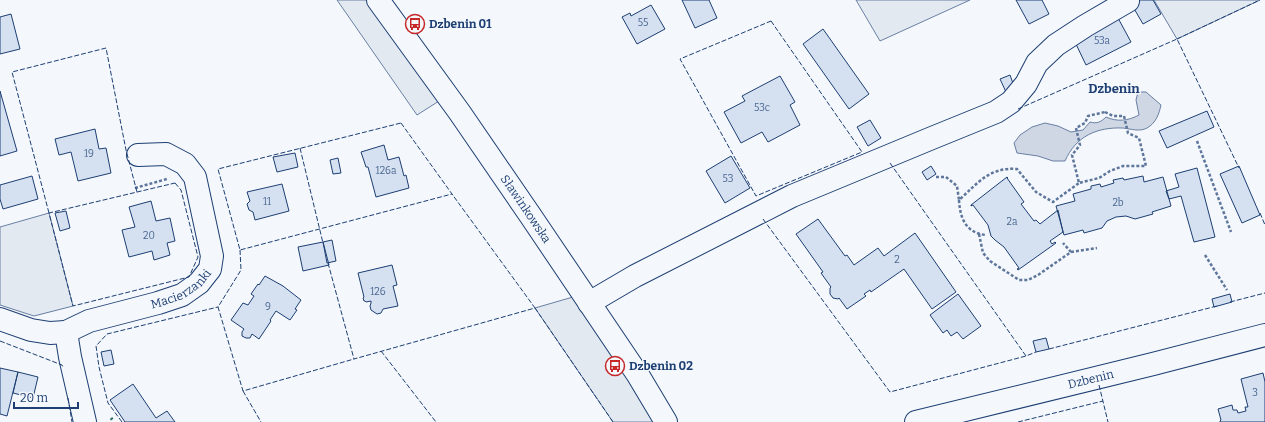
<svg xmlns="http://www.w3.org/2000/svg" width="1265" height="422" font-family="Bitter,serif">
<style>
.green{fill:#e3e9f0;stroke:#687fa3}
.water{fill:#cfd7e4;stroke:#687fa3}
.building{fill:#d5e0f0;stroke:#1d3f73}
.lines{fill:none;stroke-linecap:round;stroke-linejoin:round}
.minor-casing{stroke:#1d3f73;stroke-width:24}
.path{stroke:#5e769c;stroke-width:2.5;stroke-dasharray:3 2;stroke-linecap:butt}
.minor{stroke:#f4f7fb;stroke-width:22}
.hedge{stroke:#2c6c60;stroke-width:3;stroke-dasharray:2 3;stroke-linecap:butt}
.fence{stroke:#1d3f73;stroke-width:1;stroke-dasharray:5 2;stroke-linecap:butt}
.labels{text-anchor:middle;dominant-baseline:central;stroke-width:3;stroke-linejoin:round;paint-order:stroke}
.number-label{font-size:10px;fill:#4b6792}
.poi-label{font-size:12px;font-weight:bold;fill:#1d3f73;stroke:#f4f7fb;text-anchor:start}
.street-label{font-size:12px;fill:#1d3f73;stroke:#f4f7fb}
.neighbourhood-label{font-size:13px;font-weight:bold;fill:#1d3f73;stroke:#f4f7fb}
</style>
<rect width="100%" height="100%" fill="#f4f7fb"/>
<path class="green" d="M337 0H366L439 101 417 115Z
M856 0H970L880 41Z
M1154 0H1260L1177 39Z
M49 213 73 306 34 316 0 305V227Z
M573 297 659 422H613L535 308Z"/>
<path class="water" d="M1138 92H1146L1161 105C1159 114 1156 123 1147 128 1140 132 1131 129 1123 128 1097 127 1076 136 1065 161H1053L1038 156 1017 153 1014 143 1020 135 1032 127 1045 123 1058 126 1071 132 1083 130 1090 122C1097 124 1101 122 1106 117 1117 122 1128 121 1139 115L1136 100Z"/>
<path class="building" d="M682 0H709L717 18 695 28Z
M1016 0H1042L1049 14 1029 24Z
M1129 0H1153L1161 14 1143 24Z
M651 5 665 29 637 44 622 17 630 13 631 16Z
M11 14 20 49 0 54V17Z
M1118 18 1131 42 1086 65 1074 40Z
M823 29 869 94 849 109 803 44Z
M1010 75 1015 89 1006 92 1000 79Z
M780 76 795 102 790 105 800 125 768 142 762 132 741 143 724 112 745 101 742 96Z
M0 91 17 151 0 156Z
M1207 111 1214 127 1167 148 1159 131Z
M870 120 881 138 868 146 857 127Z
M95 129 99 149 106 148 111 173 78 181 71 152 59 155 55 139Z
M384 145 388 160 399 157 404 176 406 175 409 188 376 197 368 167H366L361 152Z
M295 153 298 167 277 172 273 157Z
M731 156 750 188 725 203 706 171Z
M338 158 341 173 333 174 330 160Z
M931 166 936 174 927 180 922 172Z
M1239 166 1260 215 1242 223 1220 174Z
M1197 168 1215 237 1194 242 1181 196 1169 199 1166 191 1179 187 1175 174Z
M32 176 38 199 3 209 0 199V185Z
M1143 176 1144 182 1163 177 1171 206 1152 212 1153 214 1135 219 1126 216 1116 217 1107 221 1102 228 1084 233 1083 230 1064 235 1056 206 1075 201 1073 194 1091 189V186L1100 184 1101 187 1114 183 1113 180 1123 178 1124 180Z
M1007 177 1008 178H1007L1024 202 1021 204 1034 221 1036 220 1040 224 1058 210 1063 232 1050 241 1052 244 1055 242 1056 243 1018 270 1017 269 1019 268 1004 247 995 240 991 236 988 225 973 205 971 206V205Z
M282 184 289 211 255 220 253 212 249 210 247 204 250 201 247 192Z
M151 201 156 221 170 218 175 241 167 243 170 255 154 260 152 251 129 257 122 230 135 227 129 207Z
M66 211 70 228 60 231 55 213Z
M818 219 845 256 847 255 854 265 878 248 884 256 915 233 956 292 932 309 904 269 871 292 870 290 864 294 866 296 847 309 839 298 838 299 833 298 830 294V288L831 287 821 273 823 272 796 234Z
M332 240 336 261 327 263 323 242Z
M323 242 329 265 303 271 298 247Z
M392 265 397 285 393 286 398 306 383 309 381 313 377 314 371 310 370 306 371 303V301L366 302 365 301H364L363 298 364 297 358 273Z
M265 276 283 286 301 300 295 309 297 310 290 320 276 311 270 320 271 321 259 339 252 334 250 338H246L242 336V332L244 329 231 320 243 303 248 305 254 296 251 294 258 284 259 285Z
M958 294 981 326 963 339 957 332 951 336 947 330 943 333 930 315Z
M1230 294 1232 302 1214 307 1212 299Z
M1046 338 1049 349 1036 352 1033 341Z
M111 350 114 364 104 366 101 352Z
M0 368 18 372 7 416 0 414Z
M18 372 38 377 33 398 13 393Z
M1263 373 1265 382V422H1220V421L1221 420 1218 409 1232 405 1233 410H1237L1238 413 1246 411 1245 407H1248L1241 379Z
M133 384 156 418 167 411 175 422H125L110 400Z"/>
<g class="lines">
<g class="minor-casing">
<g id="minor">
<path id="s1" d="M378 0 460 113 530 215 638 375 666 422"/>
<path d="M589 303 635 276 792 196 932 138 996 112 1011 102 1026 84 1037 63 1056 45 1085 26 1128 1"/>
<path d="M0 319 31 330 50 333 66 332"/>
<path id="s2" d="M85 422 70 357 66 332 89 321 158 303 182 295 199 283 210 269 212 256 195 177 185 164 166 154 138 155"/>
<path id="s3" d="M916 422 1153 364 1265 335"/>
</g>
</g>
<path class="path" d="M1105 112 1113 116H1124L1128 133 1139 138 1146 166H1123L1110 171 1099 178 1079 183 1072 155 1080 145 1076 128 1085 123 1088 116Z
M1197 141 1231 232
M936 177H946L957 186 959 200C978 183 989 167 1017 169L1036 192 1053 202 1079 183
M135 188 167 179
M959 200C960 217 965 233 986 235
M979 234 983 253 990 261 1019 280H1028L1038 275 1071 252 1063 243
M1071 252 1097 248
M1205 255 1227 290"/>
<use href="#minor" class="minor"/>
<path class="hedge" d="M111 418 114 422"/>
<path class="fence" d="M771 21 862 152 756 196 680 59Z
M1177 39 1260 0
M1018 109 1177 39 1239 168
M401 123 452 194 240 250 218 169Z
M300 148 323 243
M890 163 1026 356 1036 352
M175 183 181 190 198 257 189 277 73 306 49 213Z
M49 213 12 72 106 48 126 150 137 192
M1260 213 1265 225
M763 219 890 392 1026 356
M240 250 241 270 218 307 243 391 354 359
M328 263 354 359 535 308 452 194
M1230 302 1265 293
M535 308 613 422
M0 341 62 365 63 367
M1049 349 1217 306
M381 351 436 422
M1099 385 1108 422
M243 391 261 422
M68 398 72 422
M122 422 108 403 99 367 96 346 107 334 218 307
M1018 422 1103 401"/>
</g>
<defs>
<g id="bus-ring" transform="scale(1)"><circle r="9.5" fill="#f4f7fb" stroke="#c62828" stroke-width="1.5"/><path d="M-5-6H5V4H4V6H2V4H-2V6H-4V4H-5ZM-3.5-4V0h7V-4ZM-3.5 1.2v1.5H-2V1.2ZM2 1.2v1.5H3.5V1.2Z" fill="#c62828"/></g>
</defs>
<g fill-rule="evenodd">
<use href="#bus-ring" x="415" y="24"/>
<use href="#bus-ring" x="615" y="366"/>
</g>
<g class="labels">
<g class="number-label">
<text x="643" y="23">55</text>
<text x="1102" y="41">53a</text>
<text x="762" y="108">53c</text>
<text x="89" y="154">19</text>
<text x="386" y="171">126a</text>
<text x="728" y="179">53</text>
<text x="267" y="202">11</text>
<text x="1118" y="203">2b</text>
<text x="1012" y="222">2a</text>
<text x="149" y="236">20</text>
<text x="897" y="260">2</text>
<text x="378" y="292">126</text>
<text x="268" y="307">9</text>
<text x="1255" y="393">3</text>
</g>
<g class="poi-label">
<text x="429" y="24">Dzbenin 01</text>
<text x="629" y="366">Dzbenin 02</text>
</g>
<g class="street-label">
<text stroke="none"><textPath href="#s1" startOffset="256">Sławinkowska</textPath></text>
<text stroke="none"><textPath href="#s2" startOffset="216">Macierzanki</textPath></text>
<text stroke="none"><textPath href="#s3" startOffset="180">Dzbenin</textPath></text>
</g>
<g class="neighbourhood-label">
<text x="1114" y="88">Dzbenin</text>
</g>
</g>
<path d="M14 402v6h64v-6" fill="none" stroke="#1d3f73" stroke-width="2"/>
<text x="20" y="402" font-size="12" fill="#1d3f73" stroke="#f4f7fb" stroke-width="3" paint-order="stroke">20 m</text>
</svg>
